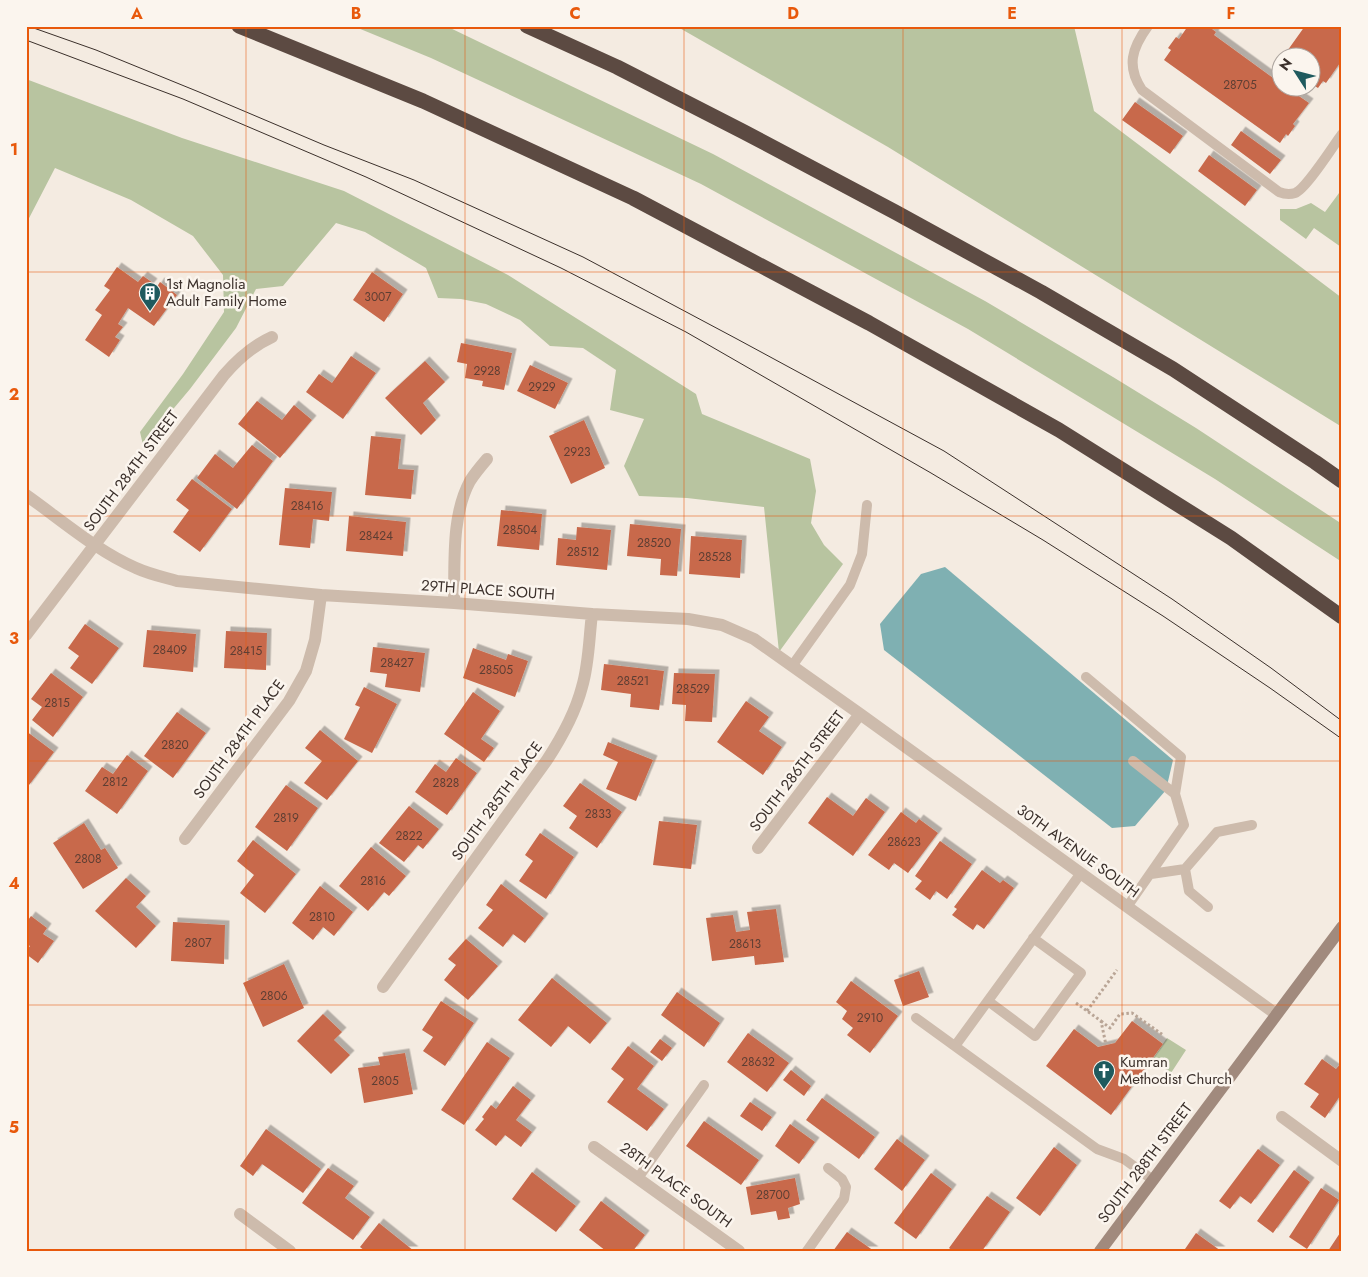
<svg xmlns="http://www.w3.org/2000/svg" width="1368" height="1277" font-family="Jost,sans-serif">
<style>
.green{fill:#b8c4a0}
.water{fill:#7fb0b2}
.building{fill:#c8694b;filter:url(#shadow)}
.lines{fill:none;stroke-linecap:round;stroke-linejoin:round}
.path{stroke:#b9a596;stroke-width:3;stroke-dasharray:2.5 2.5;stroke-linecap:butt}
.service{stroke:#cdbbac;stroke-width:10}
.minor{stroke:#cdbbac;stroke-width:12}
.secondary{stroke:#a18a7d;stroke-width:12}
.motorway{stroke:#5c4a42;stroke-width:15}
.tram{stroke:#3b302b;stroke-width:1}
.grid{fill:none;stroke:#e8590c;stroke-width:1;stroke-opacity:0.55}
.labels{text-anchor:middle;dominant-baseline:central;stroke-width:5;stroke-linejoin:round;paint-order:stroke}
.number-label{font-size:12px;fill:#5e3e33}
.poi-label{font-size:15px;fill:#3b302b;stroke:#fbf5ee;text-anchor:start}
.street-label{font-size:15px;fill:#3b302b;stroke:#fbf5ee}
.neatline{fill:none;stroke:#e8590c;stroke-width:2}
.grid-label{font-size:16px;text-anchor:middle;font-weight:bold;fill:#e8590c}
</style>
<defs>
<filter id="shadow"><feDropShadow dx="4.5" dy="-4.5" stdDeviation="0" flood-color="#0004"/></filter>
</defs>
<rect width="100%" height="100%" fill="#f4ebe1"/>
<path class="green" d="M353 26H446L713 154 985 301 1113 377 1196 428 1342 524V562L1215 479 968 329 701 184 431 58Z
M676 26H1074L1094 111 1342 298V427L888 147Z
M26 79 182 138 344 191 508 275 696 394 702 414 810 459 816 491 811 523 824 545 843 564 779 652 764 507 687 498 639 496 624 466 644 419 610 410 616 370 583 348 550 346 520 320 486 304 461 299 438 298 426 268 365 232 336 223 283 286 256 289 236 328 190 389 143 445 140 432 183 374 224 312 223 275 193 236 131 200 55 168 26 224Z
M1342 189V245L1341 247 1314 228 1306 239 1280 220V209H1296L1311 203 1325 212Z
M1167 1038 1186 1050 1171 1073 1152 1060Z"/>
<path class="water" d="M945 567 1173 760 1166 790 1135 826 1112 828 884 650 880 624 921 574Z"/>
<path class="building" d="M1188 26H1208L1216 32 1214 35 1280 83V88H1287L1309 103 1293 124 1295 126 1288 136 1286 134 1280 143 1164 60 1171 50 1168 48 1176 37 1179 39Z
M1305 26H1342V60L1326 83 1323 81 1318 88 1310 83V58H1290L1285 54Z
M1135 102 1183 136 1170 154 1122 120Z
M1241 131 1281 160 1270 174 1231 145Z
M1209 155 1257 190 1245 206 1198 171Z
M117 267 138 282 143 276 153 283 148 289 153 293 160 282 177 295 154 326 128 308 118 324 123 327 115 337 120 340 109 357 85 340 102 315 95 310 110 290 104 286Z
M372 272 403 294 384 322 353 300Z
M461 343 512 353 504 390 482 386 483 381 465 378 467 364 457 362Z
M351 356 376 373 343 419 306 392 319 374 332 383Z
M425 361 445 382 423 403 436 420 421 435 385 398Z
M530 365 568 383 555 409 517 391Z
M257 401 282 420 294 405 312 420 280 458 238 424Z
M584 420 605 468 571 484 549 436Z
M371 436 401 439 398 469 414 470 411 499 365 495Z
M252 445 273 461 237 509 197 478 215 454 233 468Z
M192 479 232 509 200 552 173 532 189 510 176 500Z
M285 488 332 492 329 521 313 519 310 548 279 545Z
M501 510 542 514 539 550 497 546Z
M349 516 406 522 403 556 346 551Z
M630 524 681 529 677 576 660 575 661 559 627 556Z
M577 527 611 530 607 570 556 565 558 538 576 540Z
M691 536 742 540 740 578 689 574Z
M85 624 119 648 92 684 70 668 79 656 68 648Z
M147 630 196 634 193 672 143 667Z
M226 631 267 633 266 670 224 668Z
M373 647 425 653 420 692 385 687 387 674 370 672Z
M473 648 506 660 508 654 528 661 515 697 463 678Z
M604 664 664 671 659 710 630 707 631 694 601 690Z
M51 673 83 697 53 737 32 720 42 707 31 699Z
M674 673 715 674 712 722 685 721 686 705 672 704Z
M364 687 397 704 372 753 344 739 360 707 355 705Z
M473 692 500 711 481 739 494 748 484 762 444 734Z
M746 701 769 717 759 731 782 747 763 775 717 742Z
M177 712 206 733 173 778 144 756Z
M320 730 358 761 327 800 304 783 322 761 305 748Z
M26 731 54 752 26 789Z
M608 742 653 760 636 801 606 789 618 762 603 755Z
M127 755 148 771 117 814 85 791 102 767 113 774Z
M456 758 477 773 447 815 415 792 435 764 446 772Z
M580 783 622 812 597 848 569 828 577 816 563 806Z
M286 785 318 808 287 851 255 827Z
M827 797 853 816 866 798 885 812 853 856 808 823Z
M409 806 439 829 423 849 418 845 404 862 379 843Z
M901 812 916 823 919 819 938 833 908 873 894 863 889 870 868 855Z
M659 821 697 825 691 869 653 865Z
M84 823 101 850 105 848 118 868 83 889 53 843Z
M540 833 574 857 546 899 519 881 533 861 525 855Z
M253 840 296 874 265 913 240 893 254 875 237 861Z
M940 841 972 864 947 899 936 891 930 900 915 889 922 881 915 876Z
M371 847 406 876 389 896 384 892 368 911 339 886Z
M982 870 1000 883 1003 880 1014 888 984 929 977 924 973 930 952 915 957 909 954 907Z
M126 878 146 896 136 907 156 926 136 948 95 911Z
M501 884 544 918 525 943 513 934 503 947 478 928 493 910 486 905Z
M320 886 353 912 334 936 323 927 313 940 292 923Z
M776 909 784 962 755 965 754 956 712 961 706 918 733 915 736 932 750 930 747 912Z
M31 916 47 928 43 934 54 941 38 963 26 954V951L30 946 26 944V923Z
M173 922 225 925 224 964 171 961Z
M466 939 498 966 468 1000 444 980 456 965 448 959Z
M284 964 304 1008 263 1027 243 983Z
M919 971 929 997 903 1006 894 980Z
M552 978 607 1023 590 1044 568 1026 551 1047 518 1020Z
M851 981 898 1016 870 1053 847 1035 853 1028 842 1019 847 1011 836 1002Z
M677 992 720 1023 704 1047 661 1015Z
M441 1001 474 1023 445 1066 423 1051 433 1037 422 1030Z
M323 1014 342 1032 334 1040 350 1055 331 1074 297 1041Z
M1132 1021 1163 1044 1111 1115 1046 1066 1074 1029 1098 1047 1115 1043Z
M748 1033 789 1063 767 1092 727 1062Z
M660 1039 672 1048 662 1061 650 1052Z
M487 1042 510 1058 464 1125 441 1110Z
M628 1046 654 1066 637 1089 664 1109 647 1131 607 1102 624 1079 611 1069Z
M405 1053 413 1094 364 1103 358 1068 380 1065 378 1057Z
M1322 1059 1336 1069 1342 1062V1093L1325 1118 1310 1107 1319 1094 1304 1084Z
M791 1070 811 1086 804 1096 783 1080Z
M513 1086 531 1100 516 1120 532 1132 521 1147 505 1135 496 1146 475 1130 484 1119 482 1117 491 1105 496 1109Z
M822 1098 875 1137 859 1159 806 1120Z
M750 1102 772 1117 762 1131 740 1116Z
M704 1121 759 1160 741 1185 686 1146Z
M790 1124 815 1142 799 1164 775 1146Z
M266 1129 321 1169 303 1193 262 1164 253 1176 240 1166Z
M897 1139 925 1160 902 1191 874 1169Z
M1054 1147 1077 1165 1040 1216 1016 1198Z
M1258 1149 1280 1165 1251 1204 1240 1196 1230 1209 1219 1201Z
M328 1168 354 1186 345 1198 370 1217 353 1240 302 1203Z
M1294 1170 1310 1182 1273 1233 1257 1221Z
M532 1172 576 1206 556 1232 512 1199Z
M931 1173 952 1189 916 1239 894 1223Z
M795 1178 800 1204 788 1208 790 1218 778 1220 776 1211 751 1215 746 1187Z
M1321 1188 1339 1200 1307 1249 1289 1237Z
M987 1196 1010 1212 982 1251H953L949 1248Z
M601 1201 645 1235 633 1251H606L579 1230Z
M379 1223 414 1251H365L360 1247Z
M1342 1230V1251H1328Z
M847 1232 874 1251H833Z
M1196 1233 1221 1251H1187L1185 1249Z"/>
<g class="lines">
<path class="path" d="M1076 1003 1101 1021 1106 1045
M1087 1011 1117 970
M1101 1021 1110 1028 1120 1014 1132 1013 1163 1035"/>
<path class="service" d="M1148 26C1132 48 1126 66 1142 90L1279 192C1284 194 1289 195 1295 193 1306 189 1333 146 1342 134
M792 666 850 585 862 554 867 505
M1086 677 1181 757 1175 794 1184 825 1127 907
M1133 761 1175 794
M1151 874 1185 869
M1208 907 1189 891 1185 869 1217 832 1252 825
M988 1001 1035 1036 1081 973 1033 938
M916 1018 1097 1149 1124 1159 1153 1180
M955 1046 1081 873
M638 1178 704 1085
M807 1251 844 1199 846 1187 842 1179 828 1168"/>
<path class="minor" d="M26 495C60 519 98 552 136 568 149 574 163 577 177 581L321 595 454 603 592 614 688 619 722 625 754 639 860 714 1276 1014
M454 603C455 564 451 516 470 481 475 473 481 466 487 459
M26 635 224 375C238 359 252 346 272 337
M185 839 289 701 306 671 315 640 321 595
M758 848 860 714
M383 987 547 760C562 737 575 714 582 687 589 664 589 638 592 614
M1282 1117 1342 1161
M594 1147 739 1251
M240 1214 290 1251"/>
<path class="secondary" d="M1100 1251 1342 927"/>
<path class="motorway" d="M239 26 423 101 633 198 869 323 1059 430 1231 538 1342 617
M527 26 617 67 744 132 895 212 1041 292 1173 369 1315 462 1342 481"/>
<path class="tram" d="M28 26 96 50 199 92 324 145 414 180 583 257 737 339 944 451 1172 599 1271 668 1342 721
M26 40 183 99 366 177 561 268 686 332 931 473 1043 540 1163 616 1270 688 1342 739"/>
</g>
<path class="grid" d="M246 26V1251M465 26V1251M684 26V1251M903 26V1251M1122 26V1251M26 272H1342M26 516H1342M26 761H1342M26 1005H1342"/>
<defs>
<g id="building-pin" transform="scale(1.125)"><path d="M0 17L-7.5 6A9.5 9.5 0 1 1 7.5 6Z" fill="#1f5a5e" stroke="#fbf5ee"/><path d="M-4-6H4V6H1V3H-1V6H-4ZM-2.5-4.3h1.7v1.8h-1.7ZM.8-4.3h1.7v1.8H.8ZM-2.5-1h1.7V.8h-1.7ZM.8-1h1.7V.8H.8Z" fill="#fff"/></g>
<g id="church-pin" transform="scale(1.125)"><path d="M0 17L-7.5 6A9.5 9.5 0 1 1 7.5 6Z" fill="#1f5a5e" stroke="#fbf5ee"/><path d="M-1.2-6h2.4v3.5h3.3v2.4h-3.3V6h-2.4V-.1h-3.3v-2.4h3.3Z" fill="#fff"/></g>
</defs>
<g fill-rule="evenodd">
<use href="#building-pin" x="150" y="293"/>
<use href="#church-pin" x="1104" y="1071"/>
</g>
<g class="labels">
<g class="number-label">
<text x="1240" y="85">28705</text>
<text x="378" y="297">3007</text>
<text x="487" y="371">2928</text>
<text x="542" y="387">2929</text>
<text x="577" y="452">2923</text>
<text x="307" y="506">28416</text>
<text x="520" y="530">28504</text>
<text x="376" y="536">28424</text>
<text x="654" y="543">28520</text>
<text x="583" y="552">28512</text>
<text x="715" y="557">28528</text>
<text x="170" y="650">28409</text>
<text x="246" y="651">28415</text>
<text x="397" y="663">28427</text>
<text x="496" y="670">28505</text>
<text x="633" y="681">28521</text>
<text x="693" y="689">28529</text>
<text x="57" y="703">2815</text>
<text x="175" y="745">2820</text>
<text x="115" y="782">2812</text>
<text x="446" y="783">2828</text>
<text x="598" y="814">2833</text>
<text x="286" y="818">2819</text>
<text x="409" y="836">2822</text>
<text x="904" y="842">28623</text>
<text x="88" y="859">2808</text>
<text x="373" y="881">2816</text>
<text x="322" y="917">2810</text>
<text x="198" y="943">2807</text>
<text x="745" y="944">28613</text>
<text x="274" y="996">2806</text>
<text x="870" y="1018">2910</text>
<text x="758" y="1062">28632</text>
<text x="385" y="1081">2805</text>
<text x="773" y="1195">28700</text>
</g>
<g class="poi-label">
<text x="166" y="284">1st Magnolia<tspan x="166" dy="17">Adult Family Home</tspan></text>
<text x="1120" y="1062">Kumran<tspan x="1120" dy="17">Methodist Church</tspan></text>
</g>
<g class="street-label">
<text transform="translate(131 471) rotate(-53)">SOUTH 284TH STREET</text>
<text transform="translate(488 590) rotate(4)">29TH PLACE SOUTH</text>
<text transform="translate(239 739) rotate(-54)">SOUTH 284TH PLACE</text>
<text transform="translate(797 771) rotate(-53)">SOUTH 286TH STREET</text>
<text transform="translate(497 801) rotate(-54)">SOUTH 285TH PLACE</text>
<text transform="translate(1078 851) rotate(36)">30TH AVENUE SOUTH</text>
<text transform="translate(1145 1163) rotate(-53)">SOUTH 288TH STREET</text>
<text transform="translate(676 1185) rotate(36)">28TH PLACE SOUTH</text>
</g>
</g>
<rect width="1368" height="1277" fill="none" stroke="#fbf5ee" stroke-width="55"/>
<g transform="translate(1296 72) rotate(306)"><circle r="24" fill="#fbf5ee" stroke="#aea6a0"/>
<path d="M0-4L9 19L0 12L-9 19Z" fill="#1f5a5e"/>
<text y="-8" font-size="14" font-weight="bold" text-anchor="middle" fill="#3b302b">N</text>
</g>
<rect x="28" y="28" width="1312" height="1222" class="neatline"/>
<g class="grid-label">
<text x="137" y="19">A</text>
<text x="356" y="19">B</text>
<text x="575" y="19">C</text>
<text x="793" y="19">D</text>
<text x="1012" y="19">E</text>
<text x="1231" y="19">F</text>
<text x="14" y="155">1</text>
<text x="14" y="400">2</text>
<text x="14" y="644">3</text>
<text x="14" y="889">4</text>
<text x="14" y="1133">5</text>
</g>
</svg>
